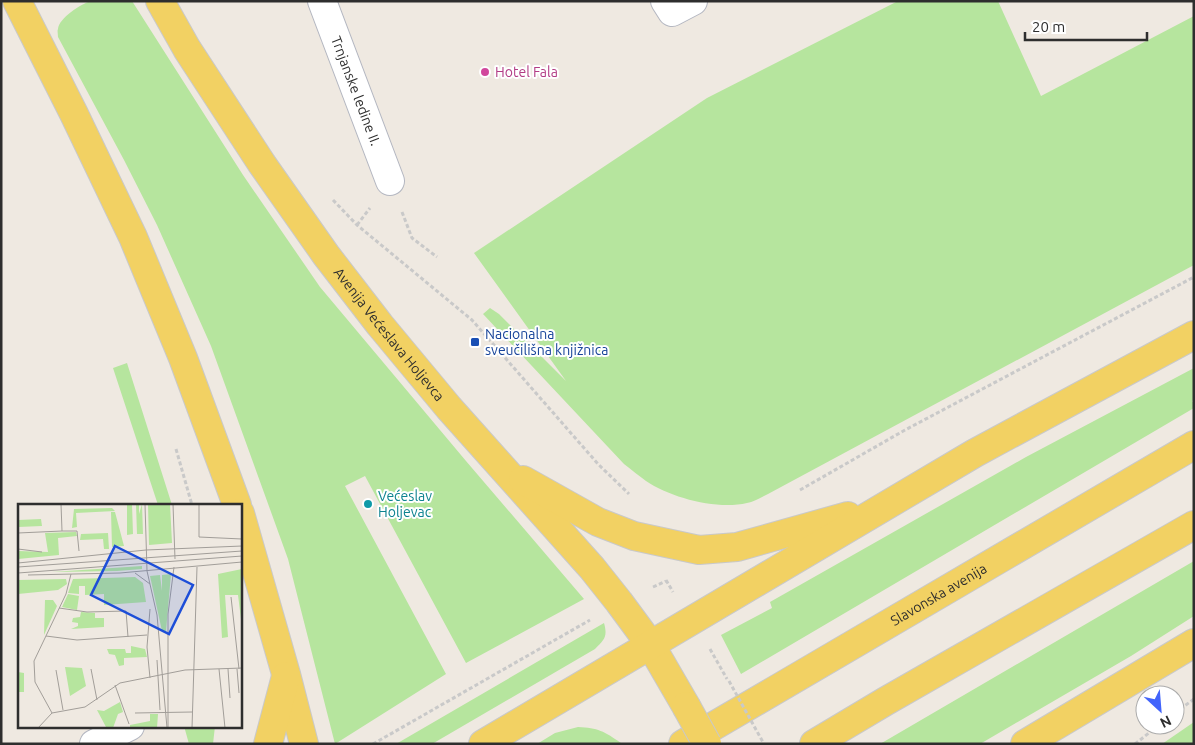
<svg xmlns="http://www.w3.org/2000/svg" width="1195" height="745" font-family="Ubuntu,sans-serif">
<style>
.green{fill:#b6e59e}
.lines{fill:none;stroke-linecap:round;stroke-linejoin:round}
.minor-casing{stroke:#b4b7c1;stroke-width:30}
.major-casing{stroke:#c9c9c9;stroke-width:30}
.path{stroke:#c9c9c9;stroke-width:3;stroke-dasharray:4 2.5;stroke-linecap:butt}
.minor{stroke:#fff;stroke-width:28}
.major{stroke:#f2d163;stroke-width:28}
.major-bridge-casing{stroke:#c9c9c9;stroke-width:30;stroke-linecap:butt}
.path-bridge{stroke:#c9c9c9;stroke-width:3;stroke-dasharray:4 2.5;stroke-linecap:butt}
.major-bridge{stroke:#f2d163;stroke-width:28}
.hotel-dot{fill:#d1479c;stroke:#fff;stroke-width:2}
.transit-dot{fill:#1a4fb4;stroke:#fff;stroke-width:2}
.culture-dot{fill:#0f9aa8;stroke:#fff;stroke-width:2}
.labels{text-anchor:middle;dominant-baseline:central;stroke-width:4;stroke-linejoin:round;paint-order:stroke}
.hotel-label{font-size:14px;fill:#b23c85;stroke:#fff;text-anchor:start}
.street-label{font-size:14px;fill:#2e2e2e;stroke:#fff}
.transit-label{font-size:14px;fill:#164399;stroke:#fff;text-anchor:start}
.culture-label{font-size:14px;fill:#0d838f;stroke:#fff;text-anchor:start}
.inset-road{fill:none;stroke:#a29e99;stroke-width:1}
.view{fill:#1d4ed8;fill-opacity:0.15;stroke:#1d4ed8;stroke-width:2.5}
.inset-edge{fill:none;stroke:#2e2e2e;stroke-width:2.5}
</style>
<rect width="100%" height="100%" fill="#efe9e1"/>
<path class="green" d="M91 1H132L243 175 320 287 466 461 584 599 466 663 365 476 345 486 446 674 335 744 288 559 211 346 157 225 124 160 58 37C58 34 57 31 58 29 59 18 81 4 91 1Z
M898 1H998L1041 96 1194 16V265L768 494C761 497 754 502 747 503 717 510 671 498 646 481 639 476 632 470 624 464L483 314 490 308 499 314 566 381 474 253 707 98Z
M127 363 172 505H158L113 368Z
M1194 368V400L1192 401 1194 403V408L741 674 721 635 772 608 770 602 1026 457Z
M1194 561V616L1131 656 980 744H880Z
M604 623C608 637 604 640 595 649L432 744H396Z
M1194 722V744H1162Z
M184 726H215L213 744H189Z
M578 727C598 728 604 731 621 743L619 744H537L555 733Z"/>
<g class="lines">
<g class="minor-casing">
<g id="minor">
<path id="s1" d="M322 1 390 181"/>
<path d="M665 1 672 12 693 1"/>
<path d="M94 744 130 726"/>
</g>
</g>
<g class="major-casing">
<g id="major">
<path d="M17 1 74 114 133 237 183 358 237 505"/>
<path id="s2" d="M160 1 187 49 262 164 326 255 380 325 449 408 592 568 619 602 650 644 686 706"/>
<path d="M523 480 598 522 634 536 699 550 737 547 848 516"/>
<path d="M240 513 286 674 304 744"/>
<path d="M268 744 286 676"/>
<path d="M483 744 975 453 1194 335"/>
<path id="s3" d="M683 744 1194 445"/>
<path d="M814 744 886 701 1194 525"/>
<path d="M1025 744 1194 643"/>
</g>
</g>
<path class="path" d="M333 200 357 225 472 320 598 464 629 494
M402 212 412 238 437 257
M357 225 370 208
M176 449 192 505
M800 490 905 430 1194 277
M666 580 673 592
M653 587 666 581
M710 649 727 679
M1175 713 1194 699
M373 744 590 620
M1135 744 1159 725"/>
<use href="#minor" class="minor"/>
<use href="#major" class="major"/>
<g class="major-bridge-casing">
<path id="major-bridge" d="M686 706 707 744"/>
</g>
<path class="path-bridge" d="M729 681 764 744"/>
<use href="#major-bridge" class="major-bridge"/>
</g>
<circle class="hotel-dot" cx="485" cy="72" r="5"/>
<rect class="transit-dot" x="470" y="337" width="10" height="10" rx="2.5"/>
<circle class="culture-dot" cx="368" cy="504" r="5"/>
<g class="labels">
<g class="hotel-label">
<text x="495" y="72">Hotel Fala</text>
</g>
<g class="street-label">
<text stroke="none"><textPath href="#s1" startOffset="96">Trnjanske ledine II.</textPath></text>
<text stroke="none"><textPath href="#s2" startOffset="405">Avenija Većeslava Holjevca</textPath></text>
<text stroke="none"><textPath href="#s3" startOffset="296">Slavonska avenija</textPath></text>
</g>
<g class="transit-label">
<text x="485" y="334">Nacionalna<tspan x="485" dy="16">sveučilišna knjižnica</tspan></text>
</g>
<g class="culture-label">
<text x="378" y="496">Većeslav<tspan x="378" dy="16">Holjevac</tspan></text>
</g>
</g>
<g transform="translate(18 504)">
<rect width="224" height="224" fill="#efe9e1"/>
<path d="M109 0H114L115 30 109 31ZM118 0H121V10L124 0 125 30H119ZM130 0H152L154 39 131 41ZM94 4 97 7 58 9 59 23 54 24 56 5ZM93 8H97L106 42 94 43ZM23 15 24 22 0 23V16ZM58 28 59 32 40 34 41 51 0 55V47L30 48 27 29ZM90 29 91 45H86L85 35 62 36 63 30ZM124 62V65L99 67 34 68ZM224 65V123L220 91H207L210 133 204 134 200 70ZM153 70 148 127H144L132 72 142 71 144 87V71ZM117 73 125 79 128 98 86 101V90L67 91V82H61V90L50 89 55 75ZM48 75 49 80 40 86 0 90V76ZM50 90 61 92 59 106 44 103ZM27 96H35L39 102 26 131ZM63 108 77 109V114H86V123L53 125 60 122V119L54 118 55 114 62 113ZM113 142 127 145 129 153 106 154V161L101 162 97 151 91 150 89 145H107L108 149H113ZM47 163 64 164 68 182 52 192ZM0 168 6 169V188H0ZM102 198 105 208 100 210 95 224 88 223 79 206 86 207ZM132 210H140L139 224H112V221L132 217Z" fill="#b6e59e"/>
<path class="inset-road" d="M127 0 129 67 139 111 149 224M155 0 157 55M181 0V33L224 35M44 27H59L61 47M0 29 44 27 43 0M0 45 24 48M0 59 128 46 224 42M0 63 224 47M0 69 224 52M117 69 132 80M10 71 102 69 224 58M213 93 221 165M41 104 69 108 108 107 110 133M132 105 129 143 132 174M28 132 59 136 129 131M139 156 142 206M73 165 79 196M201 165 207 224M210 165 212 194M219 165 221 189M38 166 45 206M97 181 111 220M34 209 17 178 16 157 48 90 53 70M117 209 174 208M20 224 34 209 67 203 102 179 167 166 224 164M150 224V110L156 63M174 224 179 63"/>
<path class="view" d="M97 42 175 81 151 130 73 91Z"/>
<rect width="224" height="224" class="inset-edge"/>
</g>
<rect width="1195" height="745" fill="none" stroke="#2e2e2e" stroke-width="5"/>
<g transform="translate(1160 710) rotate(154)"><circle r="24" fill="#ffffff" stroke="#ababab"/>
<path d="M0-4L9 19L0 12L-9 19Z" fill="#4264fb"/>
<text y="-8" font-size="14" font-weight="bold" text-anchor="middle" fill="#2e2e2e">N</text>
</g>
<path d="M1025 32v8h122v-8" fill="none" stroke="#2e2e2e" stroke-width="2.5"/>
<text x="1032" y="32" font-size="15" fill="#2e2e2e" stroke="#ffffff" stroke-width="4" paint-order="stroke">20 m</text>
</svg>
